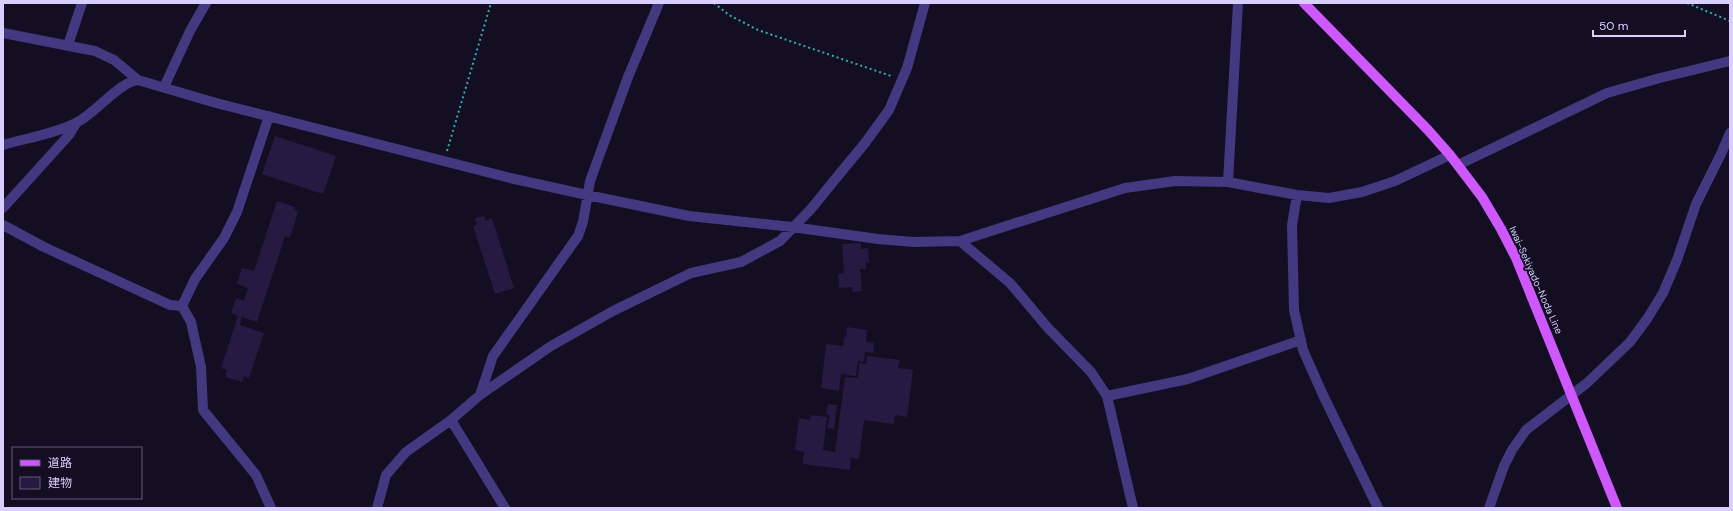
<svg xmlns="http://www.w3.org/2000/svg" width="1733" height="511" font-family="'DM Sans','Noto Sans JP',sans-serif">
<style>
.building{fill:#261a42}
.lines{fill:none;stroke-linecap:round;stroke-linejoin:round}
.path{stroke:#2faeb2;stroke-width:2;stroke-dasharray:2 3;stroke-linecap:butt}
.minor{stroke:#423980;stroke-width:10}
.major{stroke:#ce57fd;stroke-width:10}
.labels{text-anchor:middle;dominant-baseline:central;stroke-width:3.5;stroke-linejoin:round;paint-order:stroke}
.street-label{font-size:10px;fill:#d8cfff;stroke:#130e22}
</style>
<rect width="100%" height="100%" fill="#130e22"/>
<path class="building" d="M275 136 336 156 323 194 262 174Z
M277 201 295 207 294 210 298 212 290 238 285 236 257 322 242 317 240 325 264 333 249 378 244 376 242 382 225 377 227 370 221 368 238 316 231 313 236 298 244 301 248 288 237 284 242 268 254 271Z
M484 216 486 221 492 218 514 288 495 294 473 226 477 225 475 218Z
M861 243V249L868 248 869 262H866V269H860L862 291 853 292 852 287 839 288 838 274 844 273 842 244Z
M847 327 867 330 866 342 874 343 873 353 865 352 864 362 858 361 856 376 841 374 839 391 821 388 826 344 843 346 844 337 846 338Z
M867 356 900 360 898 368 913 370 907 417 895 415 894 424 864 420 859 459 851 458 850 470 803 464 804 452 795 450 799 418 810 420 811 415 827 417 823 450 835 452 845 377 858 378 859 363 866 364Z
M828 404 837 405 834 429 827 428 830 415 826 414Z"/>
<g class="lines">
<path class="path" d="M714 3 729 15 758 30 891 76
M1687 3 1730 21
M447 151 491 3"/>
<path class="minor" d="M3 33 95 51 114 60 138 80
M68 45 82 3
M164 87 190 31 206 3
M3 145C27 138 54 134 76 123 96 113 119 82 138 80L216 103 510 178 587 195 689 216 792 227 878 239 914 242 960 241 1125 188 1175 181 1228 182 1297 195 1329 198 1362 192 1395 181 1450 155
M1458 165 1607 93 1660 78 1730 61
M1228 182 1238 3
M1297 195 1292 225 1294 310 1303 350 1323 395 1378 508
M3 208 69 135 77 122
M3 225 44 247 170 305 182 306
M960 241 1010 283 1048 328 1091 372 1107 396 1133 508
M182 306 191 322 201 367 203 410 256 475 271 508
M182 306 195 279 224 238 237 212 269 116
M480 395 493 356 578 236 583 222 590 181 628 77 659 3
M1107 396 1188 379 1301 340
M451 420 505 508
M377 508 386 475 406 452 451 420 480 395 551 346 613 311 691 273 741 262 780 241 811 209 837 177 865 143 889 110 907 68 925 3
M1489 508 1504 466 1512 450 1526 430 1587 383 1630 342 1647 319 1663 293 1677 260 1696 204 1721 154 1730 133"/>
<path class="major" d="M1304 3 1428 130 1450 155 1482 197 1501 229 1516 258 1617 508"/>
</g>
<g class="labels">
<g class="street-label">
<text transform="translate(1536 280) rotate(66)">Iwai-Sekiyado-Noda Line</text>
</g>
</g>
<rect width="1733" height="511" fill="none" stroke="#d8cfff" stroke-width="8"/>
<rect x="12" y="447" width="130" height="52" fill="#130e22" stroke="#625b7a"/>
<rect x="20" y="460" width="20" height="6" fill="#ce57fd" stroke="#625b7a"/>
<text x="48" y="467" font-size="12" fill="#d8cfff">道路</text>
<rect x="20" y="477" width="20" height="12" fill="#261a42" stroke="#625b7a"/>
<text x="48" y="487" font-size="12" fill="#d8cfff">建物</text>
<path d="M1593 30v6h92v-6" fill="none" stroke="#d8cfff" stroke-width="2"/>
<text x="1599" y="30" font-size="12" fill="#d8cfff" stroke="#130e22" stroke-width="3" paint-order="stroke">50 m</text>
</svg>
